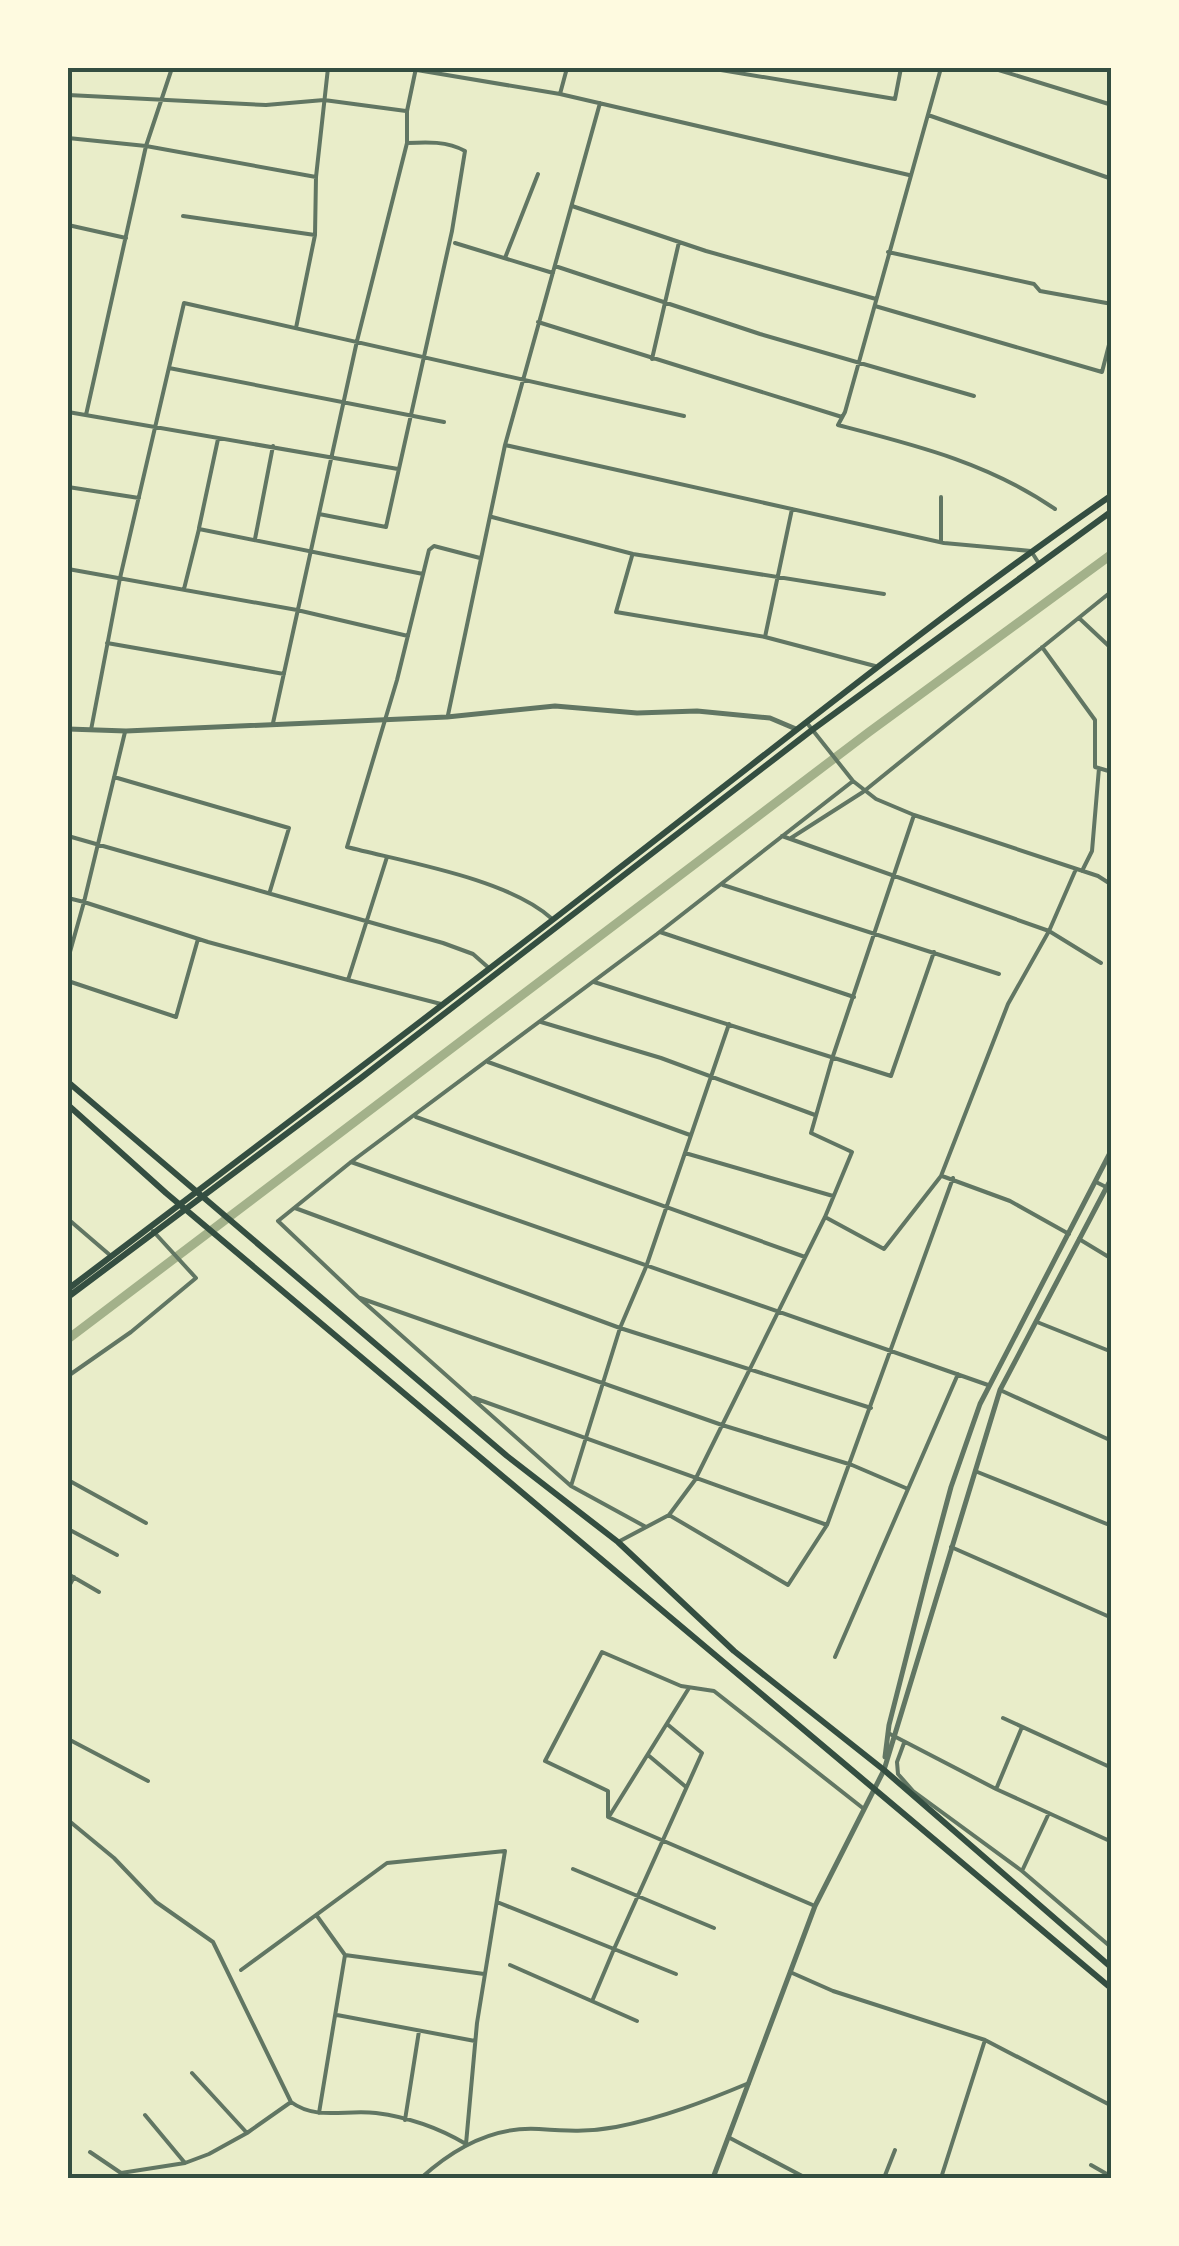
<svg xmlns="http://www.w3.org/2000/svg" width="1179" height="2246" font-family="Mulish,sans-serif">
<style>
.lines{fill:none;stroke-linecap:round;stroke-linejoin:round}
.canal{stroke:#a3b18a;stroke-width:9}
.minor{stroke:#617663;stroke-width:4}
.tertiary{stroke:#617663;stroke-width:5}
.primary{stroke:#344e41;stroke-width:6}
.trunk{stroke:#344e41;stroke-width:6}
.neatline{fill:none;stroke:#344e41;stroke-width:4}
</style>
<rect width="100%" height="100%" fill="#e9edc9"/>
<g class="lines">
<path class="canal" d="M68 1339 869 732 1112 554"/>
<path class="minor" d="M567 68 560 94 909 175
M709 68 895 99 901 68
M941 68 845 412 838 425C915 445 989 463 1055 509
M992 68 1112 105
M417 70 560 94
M68 95 266 105 324 100 406 111
M928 115 1112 179
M68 138 146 146 316 177 315 235 296 328
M316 177 328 68
M572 206 706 251 876 299
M183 216 315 235
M68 225 126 238
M455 243 553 273
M888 252 1034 284 1040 291 1112 304
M505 258 538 174
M555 266 760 334 974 396
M875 306 1102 372 1112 333
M538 322 842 417
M652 359 679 242
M169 368 444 422
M68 412 398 469
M86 415 146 146 172 68
M505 445 944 543 1031 551 1038 562
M68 487 139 498
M941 497V542
M792 509 765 637 875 666
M319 514 386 527 452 231 465 151C447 141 427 142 407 143V111L416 68
M492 517 633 554 884 594
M199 528 218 439
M255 539 273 446
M632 556 616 612 765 637
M480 558 434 546 429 550 397 680 347 847C405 862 508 879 551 918
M68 569 297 610 408 636
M184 589 199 529 423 574
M1079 618 1112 649
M107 643 284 674
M1042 647 1095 720V767L1112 772
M448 715 505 445 600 103
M273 723 357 341 407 143
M807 723 853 781 876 799 914 815 1098 876 1112 885
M91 730 120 578 184 303 684 416
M125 732 84 902 208 942 348 980
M114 777 289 828 270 891
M68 836 443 943 473 954 490 969
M782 836 1049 931 1101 963
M791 838 863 792 1112 591
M387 857 348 980 441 1004
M1082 871 1092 851 1099 768
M723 885 999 974
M68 898 84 902 68 959
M660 932 854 997
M68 981 176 1017 198 939
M594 982 891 1076 934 952
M541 1022 661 1058 815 1115
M488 1062 690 1135
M416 1117 805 1257
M685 1153 833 1196
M351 1162 988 1385
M942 1176 1010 1201 1069 1234
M1096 1182 1112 1190
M295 1208 620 1328 871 1408
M825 1217 884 1249 941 1176 1008 1004 1049 931 1076 869
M68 1219 111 1256
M1079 1239 1112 1259
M360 1298 722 1425 852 1465 908 1489
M1111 1320 1112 1318
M1037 1322 1112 1352
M68 1376 131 1332 196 1278 153 1231
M1000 1390 1112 1441
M474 1398 827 1525
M975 1471 1112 1526
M68 1480 146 1523
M571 1486 620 1328 646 1267 729 1024
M669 1515 788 1585 827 1525 953 1178
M646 1527 571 1486 357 1296 278 1221 351 1162 657 934 853 781
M68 1529 117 1555
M618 1542 669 1515 695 1480 825 1217 852 1152 811 1133 833 1056 914 815
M951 1547 1112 1618
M68 1574 99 1592
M68 1588 74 1577
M835 1657 958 1374
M1003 1718 1112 1768
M888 1733 996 1789 1112 1842
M68 1739 148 1781
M904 1743 897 1762 898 1774 913 1791 1022 1871 1112 1948
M648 1755 686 1787
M997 1787 1022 1727
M610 1815 689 1688
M68 1820 114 1858 156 1902 213 1942 291 2102C317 2121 346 2109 376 2113 407 2117 439 2128 466 2144L477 2023 505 1851 387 1863 241 1970
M573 1869 714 1928
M1022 1871 1049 1813
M497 1902 614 1949 702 1753 667 1724
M815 1906 608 1817V1791L545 1761 602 1652 681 1686 714 1691 864 1809
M317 1916 345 1955
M510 1965 637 2021
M790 1972 833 1991 985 2040 1112 2106
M593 1999 614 1949 676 1974
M337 2015 475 2041
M192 2073 247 2133
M319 2113 345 1955 484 1974
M145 2115 185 2163
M405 2120 419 2031
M728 2137 806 2178
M90 2152 121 2173 185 2163 209 2154 247 2133 291 2102
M1091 2165 1112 2177
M421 2178C454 2148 493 2126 539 2129 567 2131 589 2132 616 2127 662 2118 706 2101 749 2083
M884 2178 895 2150
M941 2178 985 2040"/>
<path class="tertiary" d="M68 729 126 731 447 717 555 706 637 713 697 711 770 718 796 729
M885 1757 889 1725 927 1576 951 1487 980 1404 1112 1149
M713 2178 815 1906 884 1770 1000 1390 1112 1177"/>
<path class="primary" d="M68 1289C247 1154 427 1018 604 880 772 750 937 616 1112 495
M68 1297 361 1078 812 730 1112 511"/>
<path class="trunk" d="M68 1082 507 1456 618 1542 734 1651 884 1770 1112 1968
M68 1105 166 1193 1112 1989"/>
</g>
<rect width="1179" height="2246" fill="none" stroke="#fefae0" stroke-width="140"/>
<rect x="70" y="70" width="1039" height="2106" class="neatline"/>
</svg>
